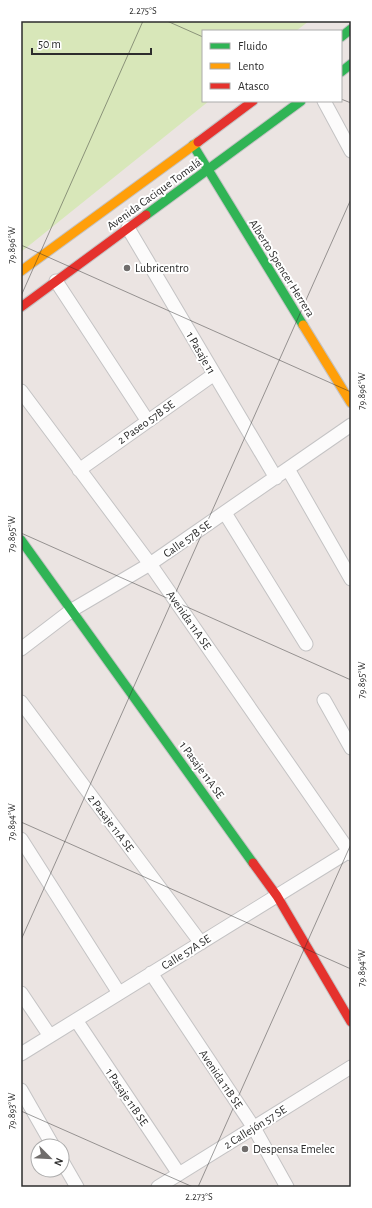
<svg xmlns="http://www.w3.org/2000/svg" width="372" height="1208" font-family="'Alegreya Sans',sans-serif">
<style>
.green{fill:#d8e7b9}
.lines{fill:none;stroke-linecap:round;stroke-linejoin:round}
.street-casing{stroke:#c4c3c4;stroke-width:15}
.fast-casing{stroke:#c4c3c4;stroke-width:11}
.slow-casing{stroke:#c4c3c4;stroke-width:11}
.jam-casing{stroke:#c4c3c4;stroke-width:11}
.street{stroke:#fcfbfb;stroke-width:13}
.fast{stroke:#30b455;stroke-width:9}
.slow{stroke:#ff9f0a;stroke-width:9}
.jam{stroke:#e5322d;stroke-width:9}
.ticks{fill:none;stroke:#2d2d2d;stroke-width:1;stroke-opacity:0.45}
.poi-dot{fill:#706d6c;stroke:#fff;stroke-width:1.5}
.labels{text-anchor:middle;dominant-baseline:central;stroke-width:4;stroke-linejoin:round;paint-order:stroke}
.street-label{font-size:12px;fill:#2d2d2d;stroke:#fff}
.poi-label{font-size:12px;fill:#2d2d2d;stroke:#fff;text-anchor:start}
.neatline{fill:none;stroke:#2d2d2d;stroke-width:1.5}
.ticks-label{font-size:10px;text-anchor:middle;fill:#2d2d2d}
</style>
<rect width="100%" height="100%" fill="#ebe4e2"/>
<path class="green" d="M21 21H309L296 31H203V101H209L21 252Z"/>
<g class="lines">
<g class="street-casing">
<path id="street" d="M324 101 351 151
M128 228 276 478
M56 281 147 420
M21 391 150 564 351 854
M288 469 351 579
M79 470 213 375
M225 513 306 644
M21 649 72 610 150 564 351 425
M324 700 351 748
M21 702 201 943
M21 839 119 993
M151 973 254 1128 287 1187
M21 993 50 1036
M76 1020 179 1174
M21 1054 351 850
M21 1090 53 1146
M62 1161 77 1187
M158 1187 351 1067"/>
</g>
<g class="fast-casing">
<path id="fast" d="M341 37 351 29
M341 72 351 64
M193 145 303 325
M146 215 301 101
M21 540 253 863"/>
</g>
<g class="slow-casing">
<path id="slow" d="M21 271 198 142
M303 325 351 403"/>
</g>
<g class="jam-casing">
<path id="jam" d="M198 142 253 101
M21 307 146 215
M253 863 277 896 351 1022"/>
</g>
<use href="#street" class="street"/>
<use href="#fast" class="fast"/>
<use href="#slow" class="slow"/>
<use href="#jam" class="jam"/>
</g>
<path class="ticks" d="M167 21 203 37M341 99 351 103M21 245 351 392M21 296 143 21M21 533 351 680M21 822 351 969M21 940 351 199M21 1111 193 1187M198 1187 351 844"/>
<g class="poi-dot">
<circle cx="127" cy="268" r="4"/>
<circle cx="245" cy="1149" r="4"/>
</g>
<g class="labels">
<g class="street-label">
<text transform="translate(154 194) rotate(-36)">Avenida Cacique Tomalá</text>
<text transform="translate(282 268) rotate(58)">Alberto Spencer Herrera</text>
<text transform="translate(201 353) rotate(60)">1 Pasaje 11</text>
<text transform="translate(146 422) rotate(-35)">2 Paseo 57B SE</text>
<text transform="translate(187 539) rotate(-35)">Calle 57B SE</text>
<text transform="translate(189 620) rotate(55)">Avenida 11A SE</text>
<text transform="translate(202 770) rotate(54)">1 Pasaje 11A SE</text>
<text transform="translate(111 823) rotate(53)">2 Pasaje 11A SE</text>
<text transform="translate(186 952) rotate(-32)">Calle 57A SE</text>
<text transform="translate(221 1079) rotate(56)">Avenida 11B SE</text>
<text transform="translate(127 1097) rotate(56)">1 Pasaje 11B SE</text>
<text transform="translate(255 1127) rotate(-32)">2 Callejón 57 SE</text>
</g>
<g class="poi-label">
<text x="135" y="268">Lubricentro</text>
<text x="253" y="1149">Despensa Emelec</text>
</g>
</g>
<rect width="372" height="1208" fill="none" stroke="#ffffff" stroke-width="44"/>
<rect x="202" y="30" width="140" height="72" fill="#ffffff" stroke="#ababab"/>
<rect x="210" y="43" width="20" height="6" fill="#30b455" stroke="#ababab"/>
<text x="238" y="50" font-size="12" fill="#2d2d2d">Fluido</text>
<rect x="210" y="63" width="20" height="6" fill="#ff9f0a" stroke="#ababab"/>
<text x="238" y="70" font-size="12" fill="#2d2d2d">Lento</text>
<rect x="210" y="83" width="20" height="6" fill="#e5322d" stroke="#ababab"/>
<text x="238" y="90" font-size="12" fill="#2d2d2d">Atasco</text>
<g transform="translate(50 1158) rotate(114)"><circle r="19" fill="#ffffff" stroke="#ababab"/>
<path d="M0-3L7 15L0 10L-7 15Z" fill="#706d6c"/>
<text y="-6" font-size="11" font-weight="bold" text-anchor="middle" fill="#2d2d2d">N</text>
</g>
<path d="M32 48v6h119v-6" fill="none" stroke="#2d2d2d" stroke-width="2"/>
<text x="38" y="48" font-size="12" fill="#2d2d2d" stroke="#ffffff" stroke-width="3" paint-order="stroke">50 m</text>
<rect x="22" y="22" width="328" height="1164" class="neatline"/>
<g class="ticks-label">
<text x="143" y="14">2.275°S</text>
<text transform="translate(11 245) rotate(-90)" y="4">79.896°W</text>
<text transform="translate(361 391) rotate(-90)" y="4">79.896°W</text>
<text transform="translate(11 534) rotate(-90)" y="4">79.895°W</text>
<text transform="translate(361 680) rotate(-90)" y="4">79.895°W</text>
<text transform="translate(11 822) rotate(-90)" y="4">79.894°W</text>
<text transform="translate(361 968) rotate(-90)" y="4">79.894°W</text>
<text transform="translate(11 1111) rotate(-90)" y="4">79.893°W</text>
<text x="199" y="1200">2.273°S</text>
</g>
</svg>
